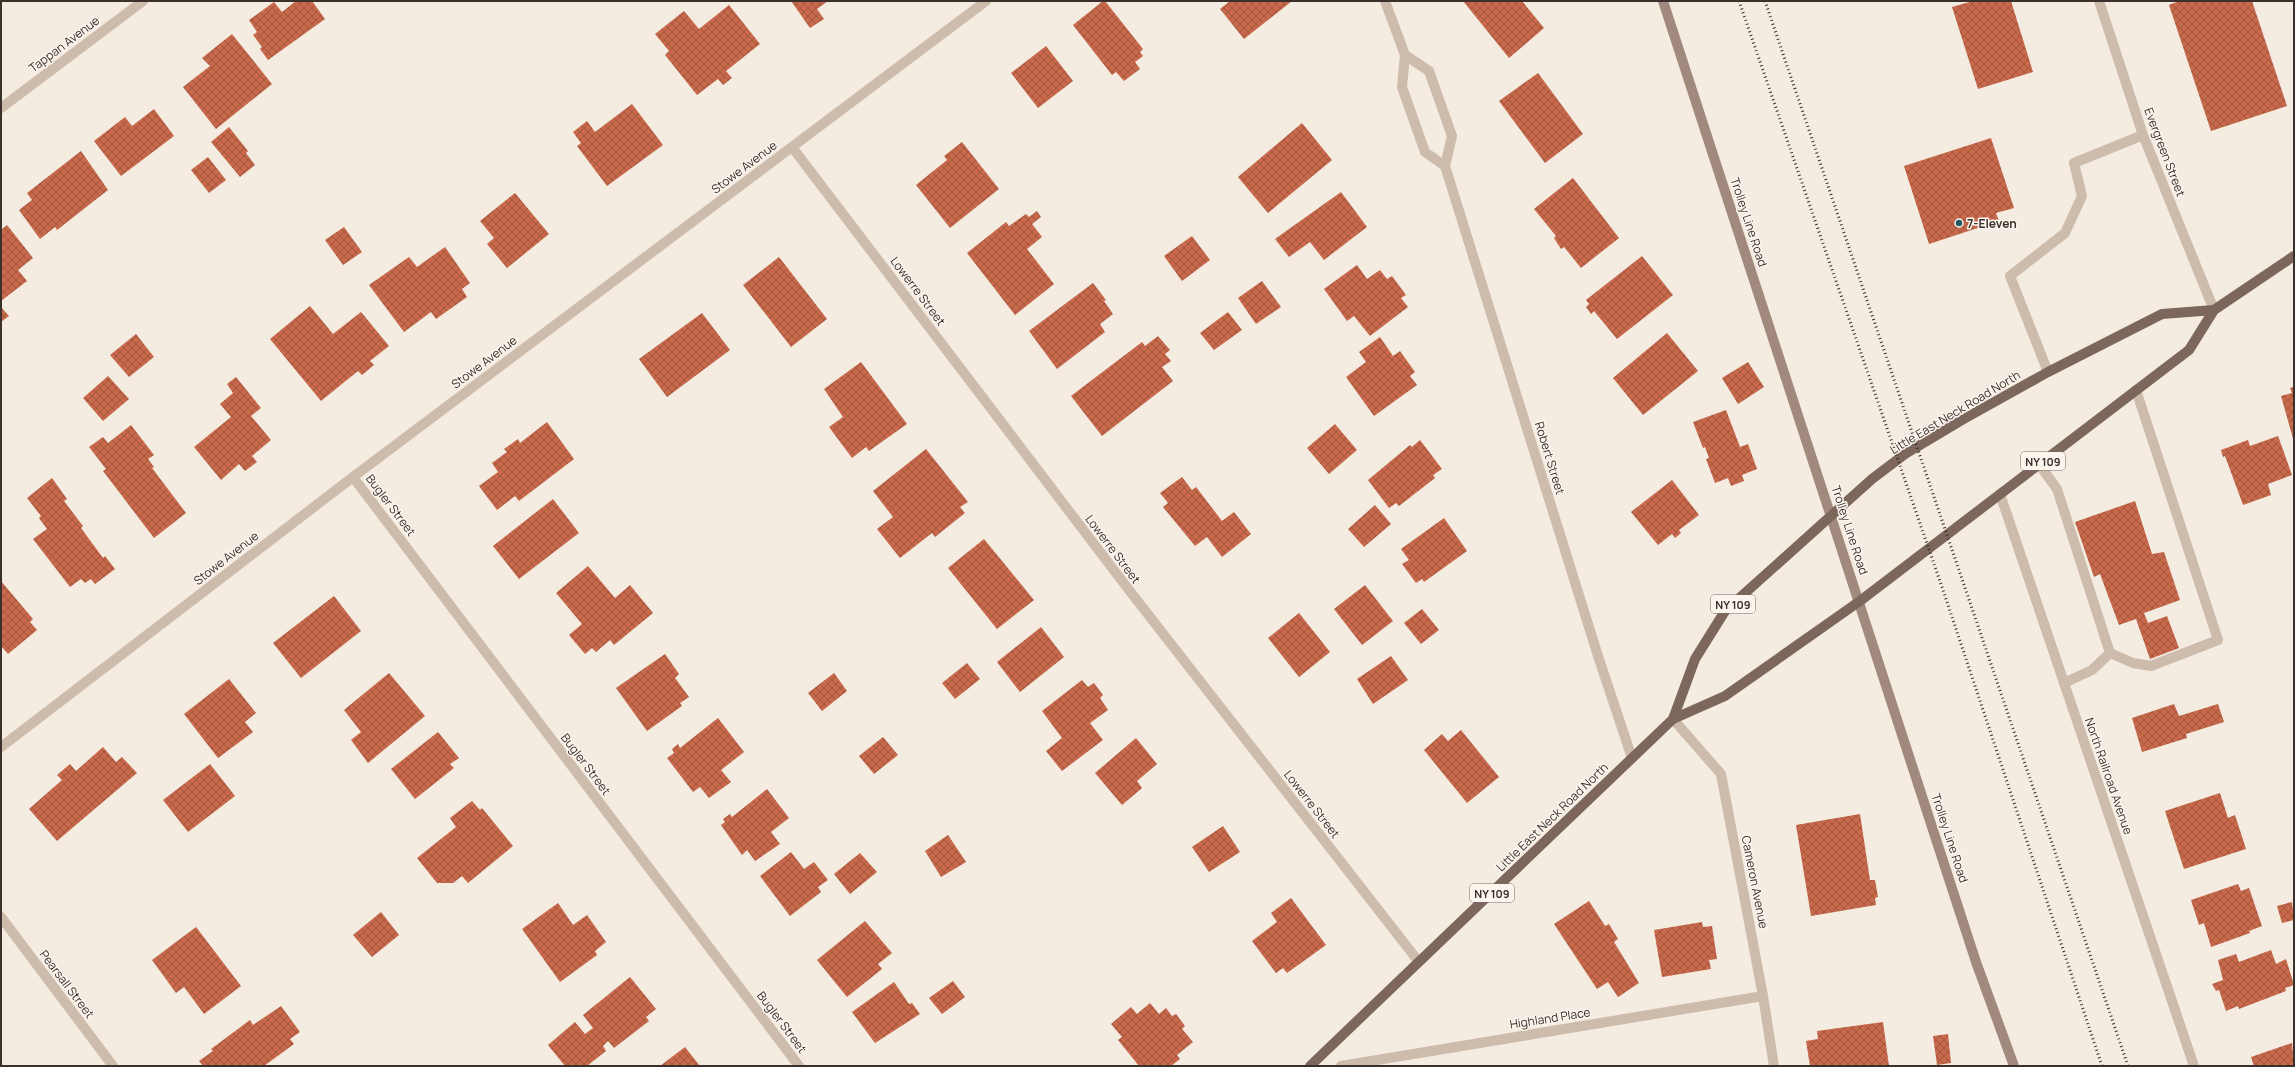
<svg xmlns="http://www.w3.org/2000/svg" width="2295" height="1067" font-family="Manrope,sans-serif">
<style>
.building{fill:url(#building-cross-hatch)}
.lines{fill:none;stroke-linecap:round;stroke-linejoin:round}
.service{stroke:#cdbbac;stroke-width:10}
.minor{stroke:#cdbbac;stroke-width:10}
.secondary{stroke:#a18a7d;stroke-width:10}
.primary{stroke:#7d675c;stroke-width:10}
.rail{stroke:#3b302b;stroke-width:3;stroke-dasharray:1 3;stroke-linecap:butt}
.poi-dot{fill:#1f5a5e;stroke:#fbf5ee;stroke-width:1.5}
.labels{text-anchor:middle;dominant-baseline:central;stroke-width:3;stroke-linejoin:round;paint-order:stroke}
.shield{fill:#fbf5ee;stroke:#756b66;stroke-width:1}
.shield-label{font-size:11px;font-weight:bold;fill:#3b302b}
.street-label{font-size:12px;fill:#3b302b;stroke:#fbf5ee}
.poi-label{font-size:12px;font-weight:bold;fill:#3b302b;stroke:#fbf5ee;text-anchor:start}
</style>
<defs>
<pattern id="building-cross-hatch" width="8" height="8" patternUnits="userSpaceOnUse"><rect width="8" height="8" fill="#c8694b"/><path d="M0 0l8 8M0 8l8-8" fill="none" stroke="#a4573f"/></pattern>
</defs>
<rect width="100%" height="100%" fill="#f4ebe1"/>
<path class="building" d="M296 1H312L325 19 268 60 260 49 262 47 253 35 257 32 249 20 274 2 282 12Z
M791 1H828L817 9 824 19 810 28Z
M1103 1H1105L1143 49 1140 52 1143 56 1135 62 1140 69 1124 81 1116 72 1112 75 1073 25Z
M1230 1H1292L1244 39 1220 9Z
M1463 1H1522L1544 28 1509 58Z
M1973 1H2011L2033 72 1978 89 1952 7Z
M2179 1H2252L2287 106 2211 131 2169 5Z
M729 5 760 44 726 71 732 78 723 85 718 79 697 95 665 55 669 51 655 34 684 11 699 29Z
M232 34 272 84 216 129 183 87 210 66 202 58Z
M1046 46 1073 81 1038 108 1011 73Z
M1538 73 1583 134 1545 163 1499 101Z
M632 104 663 145 607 186 577 146 581 143 573 132 587 121 595 132Z
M154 109 174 136 121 176 94 141 125 117 132 126Z
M1302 123 1332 160 1268 213 1238 177Z
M229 127 248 151 246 153 255 165 240 177 211 142Z
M1991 138 2014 208 1996 213 1999 221 1929 244 1904 166Z
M962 142 999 189 950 228 916 185 947 160 944 156Z
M81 151 108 190 57 230 55 227 40 239 19 210 32 200 27 193Z
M208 157 226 180 209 193 191 170Z
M1573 178 1619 238 1581 268 1564 247 1561 249 1554 238 1556 236 1534 209Z
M1341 192 1367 227 1324 260 1310 242 1289 257 1275 239Z
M515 193 549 234 507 268 487 244 494 238 480 221Z
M1037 211 1041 217 1032 224 1042 237 1027 249 1054 284 1015 315 967 253 1006 222 1009 226 1026 214 1029 217Z
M7 225 33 258 18 270 27 281 1 301V230Z
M344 227 362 252 343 265 325 240Z
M1192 236 1210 260 1182 281 1164 256Z
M445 247 470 283 462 289 467 297 436 319 431 312 404 332 369 285 409 257 417 267Z
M1642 256 1673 295 1617 339 1594 311 1591 314 1586 307 1589 304 1586 300Z
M779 257 827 319 791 347 743 285Z
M1357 265 1367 279 1380 270 1387 279 1392 276 1406 295 1401 298 1408 307 1370 336 1354 316 1347 321 1324 289Z
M1262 281 1281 307 1256 324 1238 298Z
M1093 283 1106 300 1104 301 1113 314 1100 324 1105 332 1057 369 1029 331Z
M310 306 333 334 361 312 389 346 370 361 374 365 362 375 358 371 321 401 270 339Z
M1 307 9 316 1 322Z
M1228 312 1242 330 1214 350 1200 333Z
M702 313 730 350 667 397 639 359Z
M1667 333 1698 371 1643 415 1613 378Z
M136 334 154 357 129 377 110 355Z
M1158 336 1170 350 1165 354 1171 361 1162 367 1173 381 1102 436 1071 396 1142 342 1145 346Z
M1380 337 1393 356 1400 351 1415 372 1410 376 1417 385 1374 416 1346 377 1366 362 1359 352Z
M861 362 907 424 869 451 866 447 852 458 829 427 843 417 824 389Z
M1748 362 1764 387 1738 404 1722 378Z
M108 376 129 399 103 421 83 398Z
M236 377 261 408 251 416 271 440 252 456 257 462 245 471 239 464 221 480 194 447 231 417 220 404 233 393 227 384Z
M2294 387V442L2281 396 2292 393 2290 388Z
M1726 410 1740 447 1748 444 1757 469 1742 475 1744 481 1731 486 1728 478 1715 483 1706 459 1709 458 1705 447 1703 448 1693 422Z
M547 422 574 459 519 501 515 496 497 510 479 486 498 472 492 463 507 452 504 449 518 439 520 443Z
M1335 424 1357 450 1329 474 1307 448Z
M131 425 154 455 148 459 154 467 152 468 186 513 154 538 103 471 106 469 89 447 103 437 108 443Z
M2278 436 2292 475 2268 484 2271 495 2243 505 2225 456 2223 457 2221 450 2248 440 2250 446Z
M1420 440 1442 469 1433 475 1435 478 1399 506 1396 503 1389 508 1368 480 1410 445 1412 447Z
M926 449 968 502 960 507 965 513 935 537 932 533 900 558 877 529 893 517 873 491Z
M1182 477 1192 490 1196 487 1222 521 1234 512 1251 534 1222 557 1207 537 1195 546 1163 507 1168 503 1160 493Z
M52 478 67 499 64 501 83 526 81 528 103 558 105 556 115 569 95 584 91 579 85 583 81 579 70 587 33 539 47 529 39 518 41 516 27 498Z
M1672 480 1699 515 1679 530 1681 533 1675 538 1672 534 1658 545 1631 512Z
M553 499 579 533 519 579 493 546Z
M2135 501 2152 554 2164 552 2180 600 2144 613 2148 623 2167 616 2179 648 2150 659 2136 619 2119 625 2100 574 2094 577 2075 522Z
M1375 505 1391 524 1364 547 1348 529Z
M1444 518 1467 551 1424 582 1422 579 1416 583 1402 564 1409 560 1401 549Z
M984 539 1034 600 997 629 948 568Z
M588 566 615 598 630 585 653 613 614 645 610 640 596 652 592 648 585 654 569 635 582 624 556 593Z
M1 581 33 619 30 622 37 630 8 654 1 646Z
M1365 585 1393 621 1362 645 1334 609Z
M334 596 361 631 301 678 273 643Z
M1422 609 1439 630 1421 644 1404 623Z
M1299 613 1330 652 1299 677 1268 638Z
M1041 627 1064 657 1020 692 997 662Z
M665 654 679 674 675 678 689 697 680 703 682 706 647 731 616 688Z
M1391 656 1408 680 1373 704 1357 679Z
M967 663 980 679 955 699 942 683Z
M389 673 425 716 368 763 351 740 361 732 344 710Z
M834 673 847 691 822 711 808 693Z
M229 679 256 713 245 722 253 732 218 758 184 714Z
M1082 680 1088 687 1094 683 1103 695 1100 698 1108 710 1090 723 1103 740 1062 771 1046 751 1062 738 1042 711Z
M2174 704 2179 716 2218 704 2224 722 2186 734 2187 738 2142 752 2132 718Z
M718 718 744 752 721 770 731 782 709 798 700 787 693 792 667 758 674 753 672 749 678 744 680 748Z
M1461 730 1499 777 1467 803 1424 750 1442 734 1448 741Z
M438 732 459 758 450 764 454 768 415 799 391 769Z
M883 737 898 755 874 774 859 756Z
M1136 738 1157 764 1137 781 1142 788 1122 805 1095 773Z
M103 747 116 762 122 757 137 773 57 841 29 809 62 780 57 775 70 764 76 771Z
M210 764 235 796 188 832 163 800Z
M767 789 789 818 771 832 780 844 755 861 747 850 742 855 721 825 725 822 723 819 730 814 732 817Z
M2220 793 2228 818 2235 815 2246 849 2184 869 2165 811Z
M472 801 480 810 482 808 513 846 468 883 462 876 453 883H437L417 858 456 827 450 818Z
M1860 814 1870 880H1875L1878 897 1875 898 1876 905 1811 916 1796 825Z
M1223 826 1240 852 1209 872 1192 847Z
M948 835 966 862 941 877 925 851Z
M791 852 804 869 814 862 828 880 818 887 821 892 790 916 760 876Z
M860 853 877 872 850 894 834 874Z
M2238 884 2241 891 2249 888 2262 926 2249 931 2250 933 2211 947 2204 923 2199 925 2191 900Z
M1291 898 1326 945 1287 973 1283 968 1276 973 1252 941 1277 922 1271 913Z
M1589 901 1605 926 1609 924 1618 939 1614 942 1639 983 1618 997 1608 982 1597 989 1554 924Z
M2292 902 2294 920 2282 923 2277 906Z
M558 903 573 925 587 915 606 942 595 951 597 955 560 982 522 929Z
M381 912 399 935 372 957 353 935Z
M865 921 892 953 878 964 882 969 847 997 817 960Z
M1702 922 1703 927 1712 926 1717 959 1709 960 1711 969 1662 977 1654 930Z
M196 927 241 986 204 1014 184 987 176 993 152 960Z
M2271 950 2276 964 2286 959 2294 985 2285 988 2286 991 2239 1009 2238 1006 2226 1011 2219 990 2216 991 2212 984 2223 980 2218 960 2236 954 2239 962Z
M630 977 656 1009 646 1017 649 1021 614 1048 608 1041 603 1046 606 1051 587 1066H565L548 1045 575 1022 585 1034 593 1028 583 1015Z
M953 981 965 997 942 1014 929 998Z
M894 982 909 1004 912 1003 920 1014 875 1043 852 1012Z
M1150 1003 1159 1014 1166 1008 1172 1016 1176 1014 1185 1026 1182 1029 1193 1042 1177 1055 1180 1059 1171 1066H1139L1118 1040 1122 1037 1111 1024 1131 1007 1137 1014Z
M281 1006 300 1032 290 1039 294 1044 264 1066H203L199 1061 213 1051 211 1049 250 1020 253 1025Z
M1883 1022 1889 1066H1810L1806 1041 1818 1039 1817 1031Z
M1948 1034 1951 1063 1937 1065 1933 1036Z
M2292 1043 2294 1066H2254L2251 1057Z
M685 1047 700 1066H660Z"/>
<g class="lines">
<path class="service" d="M2048 372 2010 276 2065 233 2082 196 2074 163 2143 135
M2039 464 2057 489 2110 653 2133 663 2151 666 2218 640 2136 390
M2064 683 2092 670 2110 653"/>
<path class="minor" d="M1385 1 1405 55 1402 87 1425 152 1445 166
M2099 1 2143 135 2214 310
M1405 55 1429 71 1452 136 1445 166 1598 656 1632 758
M1 108 143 1
M792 147 1129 590 1419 962
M353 477 799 1066
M2000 494 2194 1066
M1673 719 1721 774 1763 996 1774 1066
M1 747 353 477 986 1
M1 917 113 1066
M1341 1066 1763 996"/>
<path class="secondary" d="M1663 1 1976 962 2014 1066"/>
<path class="primary" d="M1673 719 1695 659 1725 611 1872 479 1905 454 1962 420 2048 372 2162 314 2214 310
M1310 1066 1673 719 1725 696 1860 601 2189 350 2214 310 2294 256"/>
<path class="rail" d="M1739 1 1942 587 2102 1066
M1765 1 2128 1066"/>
</g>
<circle class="poi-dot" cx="1959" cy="223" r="4"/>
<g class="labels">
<g class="shield">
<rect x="2021" y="452" width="44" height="18" rx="3"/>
<rect x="1711" y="595" width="44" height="18" rx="3"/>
<rect x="1470" y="884" width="44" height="18" rx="3"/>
</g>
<g class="shield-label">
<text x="2043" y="461">NY 109</text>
<text x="1733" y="604">NY 109</text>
<text x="1492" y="893">NY 109</text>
</g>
<g class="street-label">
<text transform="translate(64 44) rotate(-37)">Tappan Avenue</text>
<text transform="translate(2165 152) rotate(69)">Evergreen Street</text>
<text transform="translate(744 167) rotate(-37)">Stowe Avenue</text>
<text transform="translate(1749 222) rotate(72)">Trolley Line Road</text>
<text transform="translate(918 291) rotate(53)">Lowerre Street</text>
<text transform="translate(484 362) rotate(-37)">Stowe Avenue</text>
<text transform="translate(1955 412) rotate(-31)">Little East Neck Road North</text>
<text transform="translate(1550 458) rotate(73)">Robert Street</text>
<text transform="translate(391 505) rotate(53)">Bugler Street</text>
<text transform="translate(1850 530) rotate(72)">Trolley Line Road</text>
<text transform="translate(1113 549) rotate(53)">Lowerre Street</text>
<text transform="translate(226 558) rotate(-38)">Stowe Avenue</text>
<text transform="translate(586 764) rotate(53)">Bugler Street</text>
<text transform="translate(2109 776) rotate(71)">North Railroad Avenue</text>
<text transform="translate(1312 804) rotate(52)">Lowerre Street</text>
<text transform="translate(1552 817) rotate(-44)">Little East Neck Road North</text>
<text transform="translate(1950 838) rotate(72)">Trolley Line Road</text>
<text transform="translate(1755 882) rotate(79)">Cameron Avenue</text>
<text transform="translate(67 984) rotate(53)">Pearsall Street</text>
<text transform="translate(1550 1018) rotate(-9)">Highland Place</text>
<text transform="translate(782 1022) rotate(53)">Bugler Street</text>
</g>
<g class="poi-label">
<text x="1967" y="223">7-Eleven</text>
</g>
</g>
<rect width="2295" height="1067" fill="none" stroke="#3b302b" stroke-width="4"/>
</svg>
